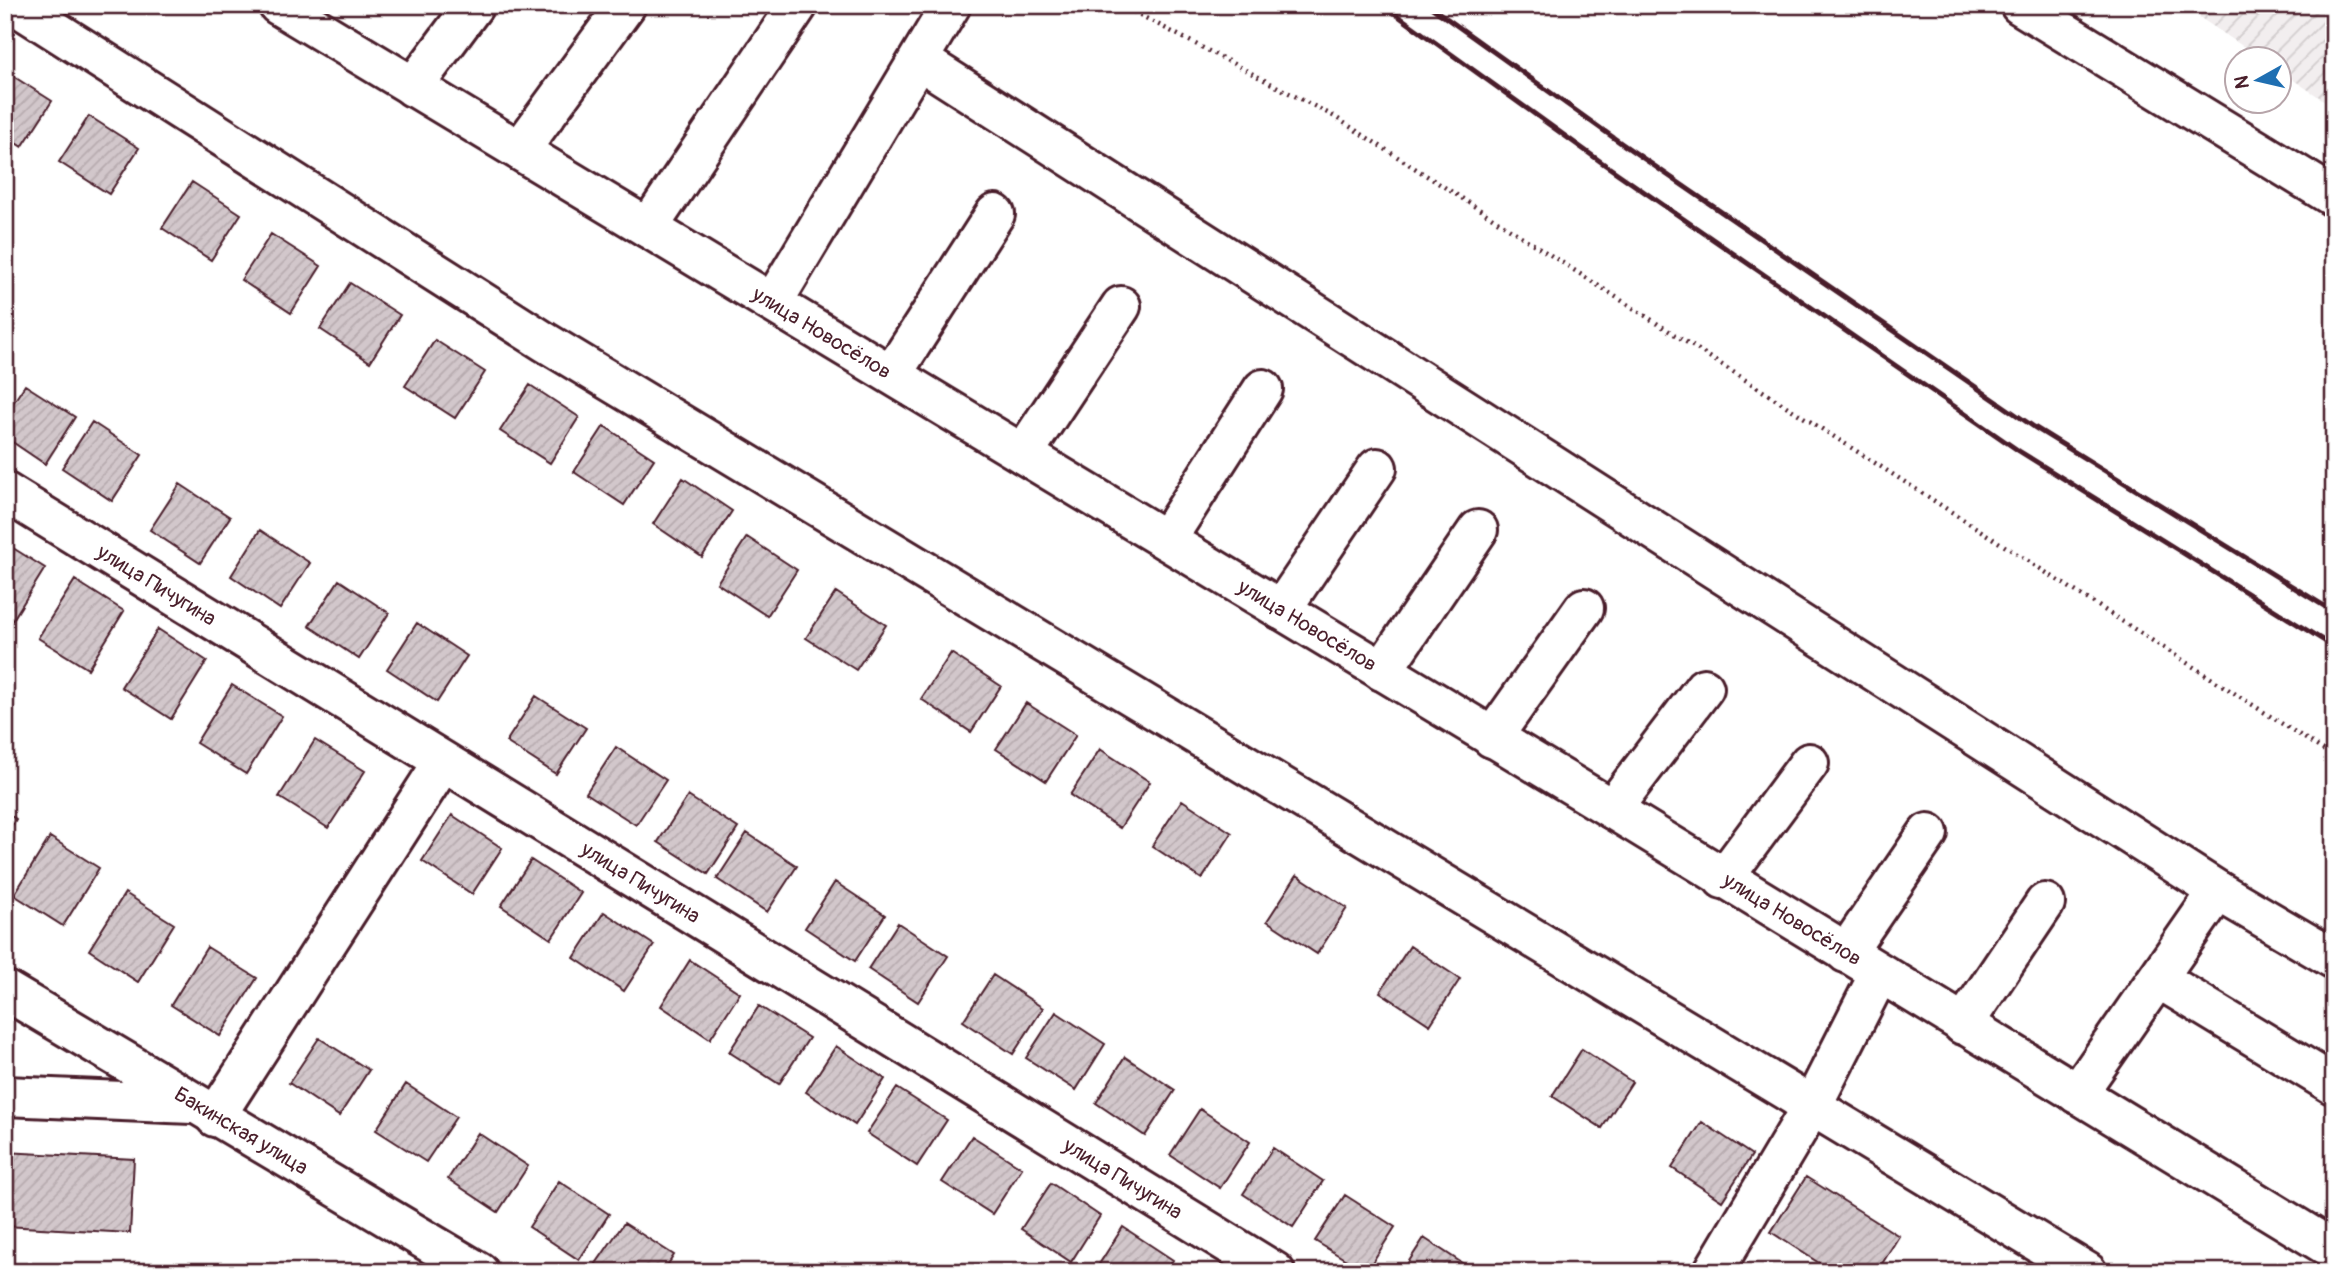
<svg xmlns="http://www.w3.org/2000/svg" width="2339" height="1277" font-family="Pangolin,sans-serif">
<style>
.industrial{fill:url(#industrial-furrows)}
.building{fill:url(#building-hatch);stroke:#4a1f2b;stroke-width:2}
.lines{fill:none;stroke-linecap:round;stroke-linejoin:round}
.minor-casing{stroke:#4a1f2b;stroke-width:44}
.path{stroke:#4a1f2b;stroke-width:4.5;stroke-dasharray:2 5;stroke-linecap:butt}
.minor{stroke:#fff;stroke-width:38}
.rail{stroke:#4a1f2b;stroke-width:5}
.labels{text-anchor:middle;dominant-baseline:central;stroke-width:6;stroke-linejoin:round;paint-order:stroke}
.street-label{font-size:21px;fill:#4a1f2b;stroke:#fff}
</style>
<defs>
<pattern id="industrial-furrows" width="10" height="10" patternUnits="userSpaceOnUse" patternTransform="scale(1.75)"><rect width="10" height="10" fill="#f2eeef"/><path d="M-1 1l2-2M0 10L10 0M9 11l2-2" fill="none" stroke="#d1cccd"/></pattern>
<pattern id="building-hatch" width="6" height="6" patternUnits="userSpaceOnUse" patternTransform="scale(1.75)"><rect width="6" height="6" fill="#d2c7cb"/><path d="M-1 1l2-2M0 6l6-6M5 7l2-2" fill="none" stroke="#b6aaae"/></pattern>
</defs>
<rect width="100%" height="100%" fill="#fff"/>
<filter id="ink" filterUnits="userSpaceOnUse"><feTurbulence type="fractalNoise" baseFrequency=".0143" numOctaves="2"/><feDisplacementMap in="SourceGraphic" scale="14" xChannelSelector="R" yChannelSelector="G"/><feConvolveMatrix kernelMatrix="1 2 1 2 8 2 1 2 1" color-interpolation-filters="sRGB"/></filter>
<g filter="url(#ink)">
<path class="industrial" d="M2181 5H2334V107L2280 71V60L2262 59Z"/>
<path class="building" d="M5 71 52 101 22 147 5 136Z
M89 116 139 148 109 194 59 162Z
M192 182 241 214 211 260 162 228Z
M271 234 321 266 291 313 241 280Z
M350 283 400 315 370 362 320 329Z
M435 340 485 372 455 418 405 386Z
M25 385 75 417 45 464 5 437V415Z
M530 385 579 417 550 463 500 431Z
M92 422 142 455 112 501 62 468Z
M604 426 654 459 624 505 574 472Z
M683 478 732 511 702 557 653 524Z
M180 484 230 517 200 563 150 530Z
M260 530 310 563 280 609 231 576Z
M747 537 797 570 767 616 717 583Z
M5 543 45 568 9 626 5 623Z
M75 580 124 611 88 669 38 638Z
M339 580 389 613 359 659 309 626Z
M836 592 886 625 856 670 806 638Z
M417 623 467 656 437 702 387 669Z
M158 629 207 661 171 719 121 687Z
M951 653 1001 686 971 732 921 699Z
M232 685 282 716 246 774 196 743Z
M536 696 586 728 556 774 506 742Z
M1026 703 1076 735 1046 781 996 749Z
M315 740 365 771 328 828 279 797Z
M616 747 666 780 636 825 586 793Z
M1100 749 1150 782 1120 828 1070 795Z
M688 796 738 828 708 874 658 842Z
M1182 800 1232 833 1202 879 1152 846Z
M5 812 16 819 5 836Z
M452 815 502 848 472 894 422 861Z
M747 833 797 866 767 912 717 879Z
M50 837 99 868 63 926 14 895Z
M531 860 581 893 551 939 501 906Z
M1297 875 1347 908 1317 954 1267 921Z
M835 882 885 915 855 961 805 928Z
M125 893 174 924 138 982 89 950Z
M604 912 654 945 624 991 574 958Z
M898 923 948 956 918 1002 868 969Z
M1410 946 1460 979 1430 1025 1380 992Z
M207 947 257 978 220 1036 171 1005Z
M690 960 740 993 710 1039 661 1006Z
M993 975 1043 1008 1013 1054 963 1021Z
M759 1006 809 1038 779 1084 729 1052Z
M1056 1012 1105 1044 1076 1090 1026 1058Z
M319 1038 369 1070 339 1116 289 1083Z
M836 1046 885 1079 855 1125 806 1092Z
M1582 1049 1632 1082 1602 1128 1552 1096Z
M1125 1057 1175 1090 1145 1136 1096 1103Z
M406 1084 456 1117 426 1162 376 1130Z
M897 1088 947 1120 917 1166 867 1133Z
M1200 1109 1250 1142 1220 1188 1170 1155Z
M1702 1122 1752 1155 1722 1201 1672 1168Z
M478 1133 528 1166 498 1212 448 1179Z
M972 1136 1022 1168 992 1214 942 1182Z
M1273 1148 1323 1181 1293 1227 1243 1194Z
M5 1152 134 1159 130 1233 5 1226Z
M1806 1177 1899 1236 1877 1272H1833L1771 1232Z
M559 1181 609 1214 579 1260 529 1227Z
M1051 1183 1100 1216 1071 1262 1021 1229Z
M1345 1195 1395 1227 1366 1272 1315 1241Z
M624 1223 674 1255 663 1272H599L593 1268Z
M1123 1227 1173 1260 1166 1272H1094Z
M1424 1238 1474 1271 1473 1272H1402Z"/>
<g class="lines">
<g class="minor-casing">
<g id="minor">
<path d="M15 5 545 342 2087 1272"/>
<path id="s1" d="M278 5 1612 809 2334 1250"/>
<path d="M2020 5 2334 197"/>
<path d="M919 60 2218 891 2077 1094"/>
<path d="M413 87 474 5"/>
<path d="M520 150 626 5"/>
<path d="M648 228 798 5"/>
<path d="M773 302 951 5"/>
<path d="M892 374 995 214"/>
<path d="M1023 454 1121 306"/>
<path id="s2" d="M5 492 1275 1272"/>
<path d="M1166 540 1263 389"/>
<path d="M1281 610 1377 468"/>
<path d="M1382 671 1478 530"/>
<path d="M1492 738 1584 608"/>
<path d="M1612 809 1704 688"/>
<path d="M1723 879 1809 763"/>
<path d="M2218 891 2334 959"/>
<path d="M1846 953 1928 833"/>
<path d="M2159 979 2334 1085"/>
<path id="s3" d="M5 990 479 1272"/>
<path d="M1963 1025 2045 903"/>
<path d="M5 1096 192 1104"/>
<path d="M215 1117 443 762"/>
<path d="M1713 1272 1813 1104 1879 974"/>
</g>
</g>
<path class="path" d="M1121 5 1335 117 2334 757"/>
<use href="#minor" class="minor"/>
<path class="rail" d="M1383 5 1604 164 2019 451 2334 647
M1428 5 1621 143 2034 427 2334 612"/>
</g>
</g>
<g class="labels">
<g class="street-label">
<text stroke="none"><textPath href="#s1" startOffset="635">улица Новосёлов</textPath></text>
<text stroke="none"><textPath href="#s2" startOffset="178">улица Пичугина</textPath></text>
<text stroke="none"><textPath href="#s1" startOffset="1202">улица Новосёлов</textPath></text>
<text stroke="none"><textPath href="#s2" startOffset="746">улица Пичугина</textPath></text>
<text stroke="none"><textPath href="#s1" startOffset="1769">улица Новосёлов</textPath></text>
<text stroke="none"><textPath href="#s3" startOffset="275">Бакинская улица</textPath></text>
<text stroke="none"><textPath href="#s2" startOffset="1312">улица Пичугина</textPath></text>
</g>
</g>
<rect width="2339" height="1277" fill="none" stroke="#fff" stroke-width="28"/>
<rect x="14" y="14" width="2311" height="1249" fill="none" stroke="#4a1f2b" stroke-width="2.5" filter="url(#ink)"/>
<g transform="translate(2258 80) rotate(262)"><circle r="33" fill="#ffffff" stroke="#b7a5aa" stroke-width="2"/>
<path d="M0-5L12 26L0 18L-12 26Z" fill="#1f6fb2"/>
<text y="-10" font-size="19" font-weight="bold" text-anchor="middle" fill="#4a1f2b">N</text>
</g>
</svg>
